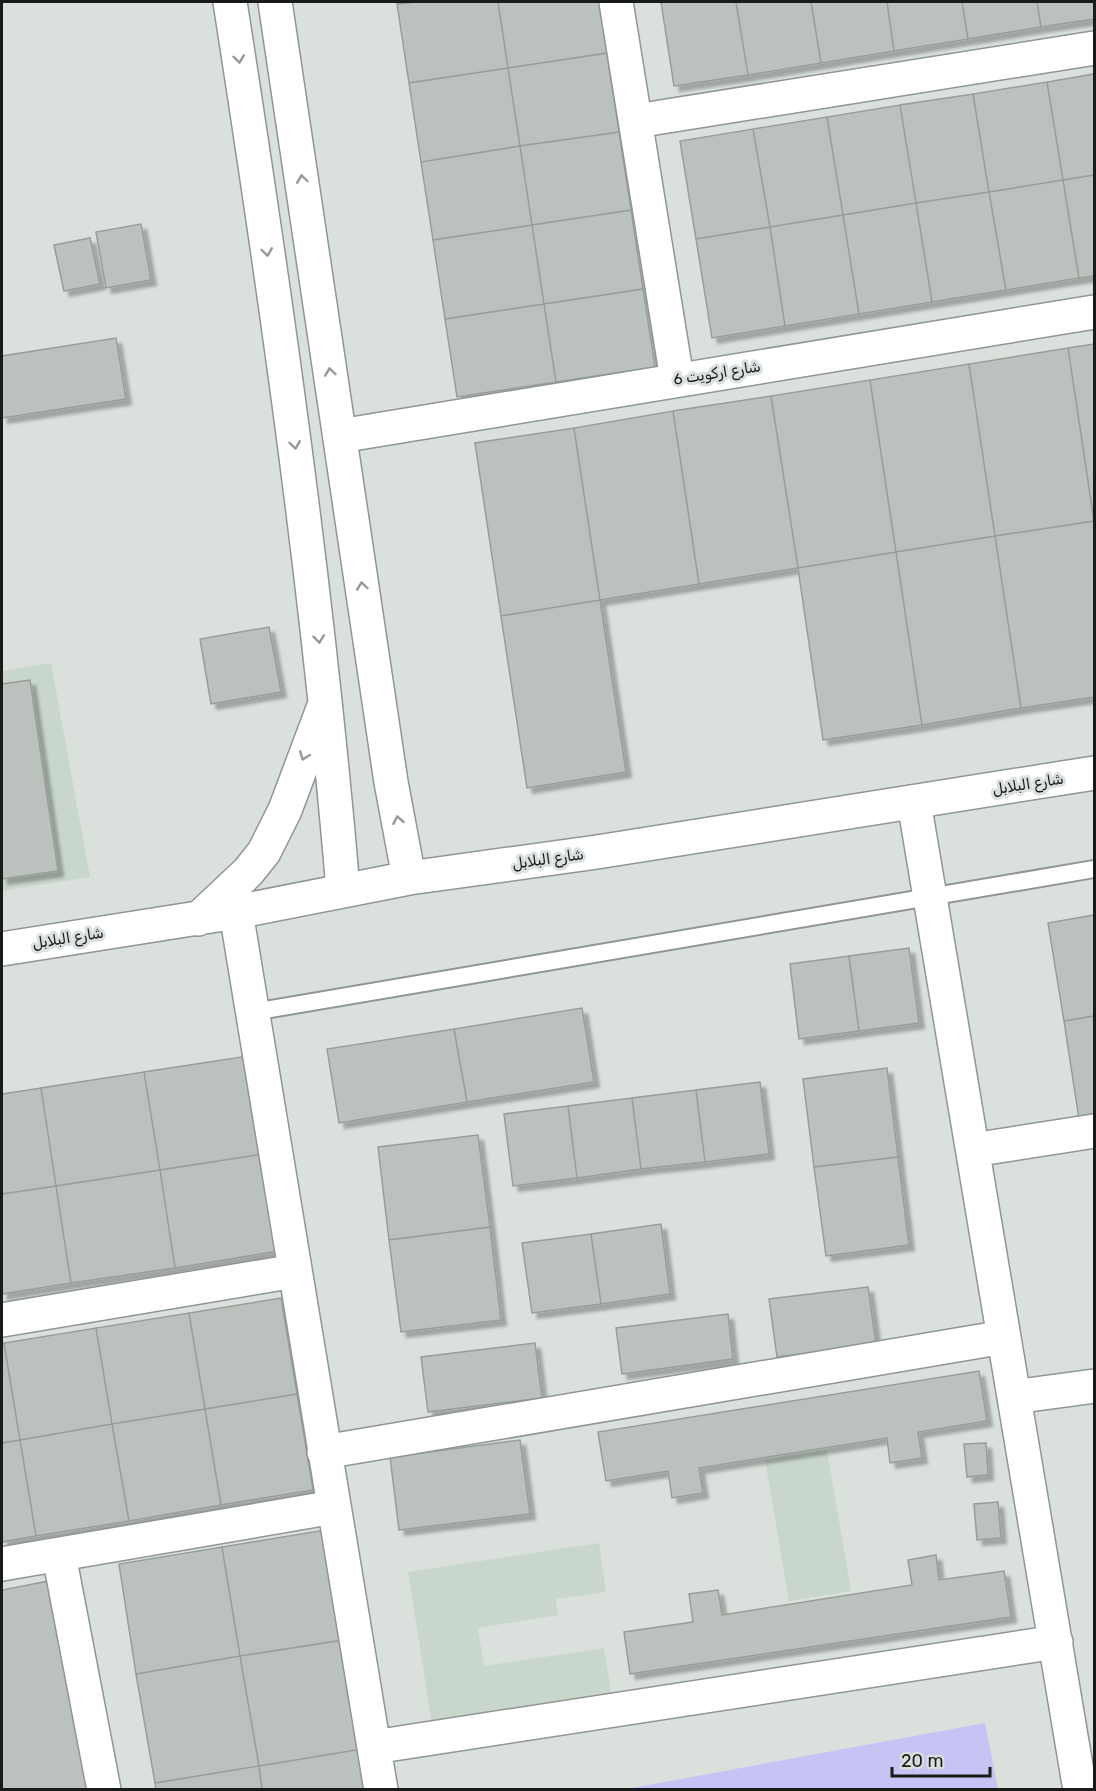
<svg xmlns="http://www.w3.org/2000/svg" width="1096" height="1791" font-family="Rubik,'Noto Naskh Arabic',sans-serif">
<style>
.built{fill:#c8d6cc}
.green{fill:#c5c4f5}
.building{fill:#bbc2bd;stroke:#979e99;stroke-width:1.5;filter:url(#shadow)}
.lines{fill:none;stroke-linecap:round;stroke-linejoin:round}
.lane-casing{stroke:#909692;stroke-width:20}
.street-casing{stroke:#909692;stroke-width:36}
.secondary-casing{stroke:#909692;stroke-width:36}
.lane{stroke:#fff;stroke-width:16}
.street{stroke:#fff;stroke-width:33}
.secondary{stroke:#fff;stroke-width:33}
.oneway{stroke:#989898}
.labels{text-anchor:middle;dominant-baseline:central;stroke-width:6;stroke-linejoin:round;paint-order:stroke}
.street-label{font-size:15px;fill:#191b19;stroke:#dae1dc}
</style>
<defs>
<filter id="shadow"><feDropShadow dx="5.5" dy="5.5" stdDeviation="1.5" flood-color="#0004"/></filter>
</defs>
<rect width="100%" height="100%" fill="#dae1dc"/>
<path class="built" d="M51 663 90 877 2 891V671Z
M827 1450 851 1591 789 1601 765 1460Z
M599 1543 606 1592 556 1599 558 1615 478 1628 484 1666 604 1648 612 1696 432 1724 408 1572Z"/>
<path class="green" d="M985 1723 998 1789H626Z"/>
<path class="building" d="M415 2H498L508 68 409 83 397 4Z
M498 2H599L607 53 508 68Z
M661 2H736L748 75 674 86Z
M736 2H811L821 63 748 75Z
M811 2H887L894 51 821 63Z
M887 2H962L968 39 894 51Z
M962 2H1037L1041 27 968 39Z
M1037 2H1094V19L1041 27Z
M607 53 619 132 520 146 508 68Z
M508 68 520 146 421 162 409 83Z
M1094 74V175L1063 180 1047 82Z
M1047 82 1063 180 989 192 973 94Z
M973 94 989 192 916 203 900 105Z
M900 105 916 203 843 215 827 117Z
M827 117 843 215 770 227 753 129Z
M753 129 770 227 696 239 680 141Z
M619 132 631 210 532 225 520 146Z
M520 146 532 225 433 240 421 162Z
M1094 175V276L1079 278 1063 180Z
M1063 180 1079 278 1006 290 989 192Z
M989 192 1006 290 932 302 916 203Z
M916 203 932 302 859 314 843 215Z
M631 210 643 289 544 304 532 225Z
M843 215 859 314 785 326 770 227Z
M141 224 151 280 106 288 96 232Z
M532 225 544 304 445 319 433 240Z
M770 227 785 326 712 338 696 239Z
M90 238 100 284 64 291 54 245Z
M643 289 655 367 556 382 544 304Z
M544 304 556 382 457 397 445 319Z
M116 338 126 399 2 418V356Z
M1094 344V521L1068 348Z
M1068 348 1094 521 995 536 969 364Z
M969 364 995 536 896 552 870 380Z
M870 380 896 552 798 568 771 396Z
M771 396 798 568 699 584 673 411Z
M673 411 699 584 600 600 574 428Z
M574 428 600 600 501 616 475 443Z
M1094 521V697L1021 708 995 536Z
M995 536 1021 708 922 725 896 552Z
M896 552 922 725 823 740 798 568Z
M600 600 626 772 527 788 501 616Z
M269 627 281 692 211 704 200 639Z
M30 680 58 871 2 879V684Z
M1094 915V1016L1064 1021 1048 923Z
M909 948 919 1023 859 1031 849 956Z
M849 956 859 1031 799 1039 790 964Z
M582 1008 594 1082 467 1102 454 1029Z
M1094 1016V1117L1079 1119 1064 1021Z
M454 1029 467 1102 339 1123 327 1049Z
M248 1056 263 1154 160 1170 144 1072Z
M887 1068 898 1157 814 1167 803 1079Z
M144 1072 160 1170 56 1186 41 1088Z
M760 1082 769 1154 705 1162 696 1090Z
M41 1088 56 1186 2 1194V1094Z
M696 1090 705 1162 641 1169 632 1098Z
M632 1098 641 1169 577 1178 568 1106Z
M568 1106 577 1178 513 1186 504 1114Z
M478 1135 490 1227 389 1240 378 1147Z
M263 1154 279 1251 175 1268 160 1170Z
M898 1157 909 1245 826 1256 814 1167Z
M160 1170 175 1268 71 1283 56 1186Z
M56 1186 71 1283 2 1294V1194Z
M661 1224 670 1294 601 1304 591 1234Z
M490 1227 501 1320 401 1332 389 1240Z
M591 1234 601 1304 532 1313 522 1243Z
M868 1287 876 1344 777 1357 769 1299Z
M281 1298 297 1394 205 1409 189 1313Z
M189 1313 205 1409 112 1424 96 1328Z
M728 1314 733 1359 622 1374 616 1328Z
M96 1328 112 1424 20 1440 4 1343Z
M4 1343 20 1440 2 1443V1344Z
M535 1343 542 1398 428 1412 421 1357Z
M979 1371 987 1421 918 1432 922 1458 890 1463 887 1438 699 1468 703 1493 672 1498 668 1471 606 1481 598 1432Z
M297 1394 313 1490 221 1505 205 1409Z
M205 1409 221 1505 129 1521 112 1424Z
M112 1424 129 1521 36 1536 20 1440Z
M20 1440 36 1536 2 1542V1443Z
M520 1440 530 1514 399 1530 390 1457Z
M986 1443 988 1475 967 1477 964 1444Z
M998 1502 1001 1538 977 1540 974 1504Z
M325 1530 343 1640 240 1656 222 1547Z
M222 1547 240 1656 136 1674 119 1564Z
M936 1555 939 1580 1004 1571 1011 1617 630 1674 624 1632 693 1622 689 1594 718 1590 722 1615 912 1585 908 1560Z
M54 1580 92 1790H2V1590Z
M343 1640 362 1749 259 1766 240 1656Z
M240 1656 259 1766 155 1783 136 1674Z
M362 1749 369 1790H262L259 1766Z
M259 1766 262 1790H156L155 1783Z"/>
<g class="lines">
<g class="lane-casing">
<path id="lane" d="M253 1012 1094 869"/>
</g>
<g class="street-casing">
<path id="street" d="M616 2 677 379
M636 121 1094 48
M340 436 1094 312
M914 802 1080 1790
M236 912 381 1790
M973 1150 1094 1131
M2 1320 295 1271
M1014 1397 1094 1386
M324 1452 1004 1337
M59 1555 104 1790
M2 1564 334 1507
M374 1747 1056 1642"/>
</g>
<g class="secondary-casing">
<path id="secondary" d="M230 2C276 296 318 592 343 889
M275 2 391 782 409 878
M198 919 248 872 264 852 285 810 324 706
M2 949 236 912 409 878 597 852 1094 773"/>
</g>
<use href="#lane" class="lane"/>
<use href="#street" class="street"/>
<use href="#secondary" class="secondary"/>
</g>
<defs><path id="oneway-chevron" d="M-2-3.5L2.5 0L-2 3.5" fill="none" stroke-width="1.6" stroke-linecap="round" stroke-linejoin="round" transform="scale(1.5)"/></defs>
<g class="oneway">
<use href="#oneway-chevron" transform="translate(239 59) rotate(82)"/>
<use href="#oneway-chevron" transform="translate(302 179) rotate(-98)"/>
<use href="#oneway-chevron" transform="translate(267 252) rotate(82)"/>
<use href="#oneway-chevron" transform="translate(330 372) rotate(-98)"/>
<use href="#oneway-chevron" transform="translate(295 445) rotate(82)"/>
<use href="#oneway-chevron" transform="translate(362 586) rotate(-98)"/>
<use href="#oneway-chevron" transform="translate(319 639) rotate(83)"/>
<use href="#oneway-chevron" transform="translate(304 756) rotate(111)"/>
<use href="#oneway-chevron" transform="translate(398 820) rotate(-100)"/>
</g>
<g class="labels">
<g class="street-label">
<text transform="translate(717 373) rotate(-9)">شارع اركويت 6</text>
<text transform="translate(1028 784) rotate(-9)">شارع البلابل</text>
<text transform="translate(548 859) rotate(-8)">شارع البلابل</text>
<text transform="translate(68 938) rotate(-9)">شارع البلابل</text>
</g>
</g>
<rect width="1096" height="1791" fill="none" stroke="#191b19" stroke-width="6"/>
<path d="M892 1767v9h98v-9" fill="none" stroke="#191b19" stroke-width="3"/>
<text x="901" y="1767" font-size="18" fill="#191b19" stroke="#dae1dc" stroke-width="4.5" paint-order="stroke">20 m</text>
</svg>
